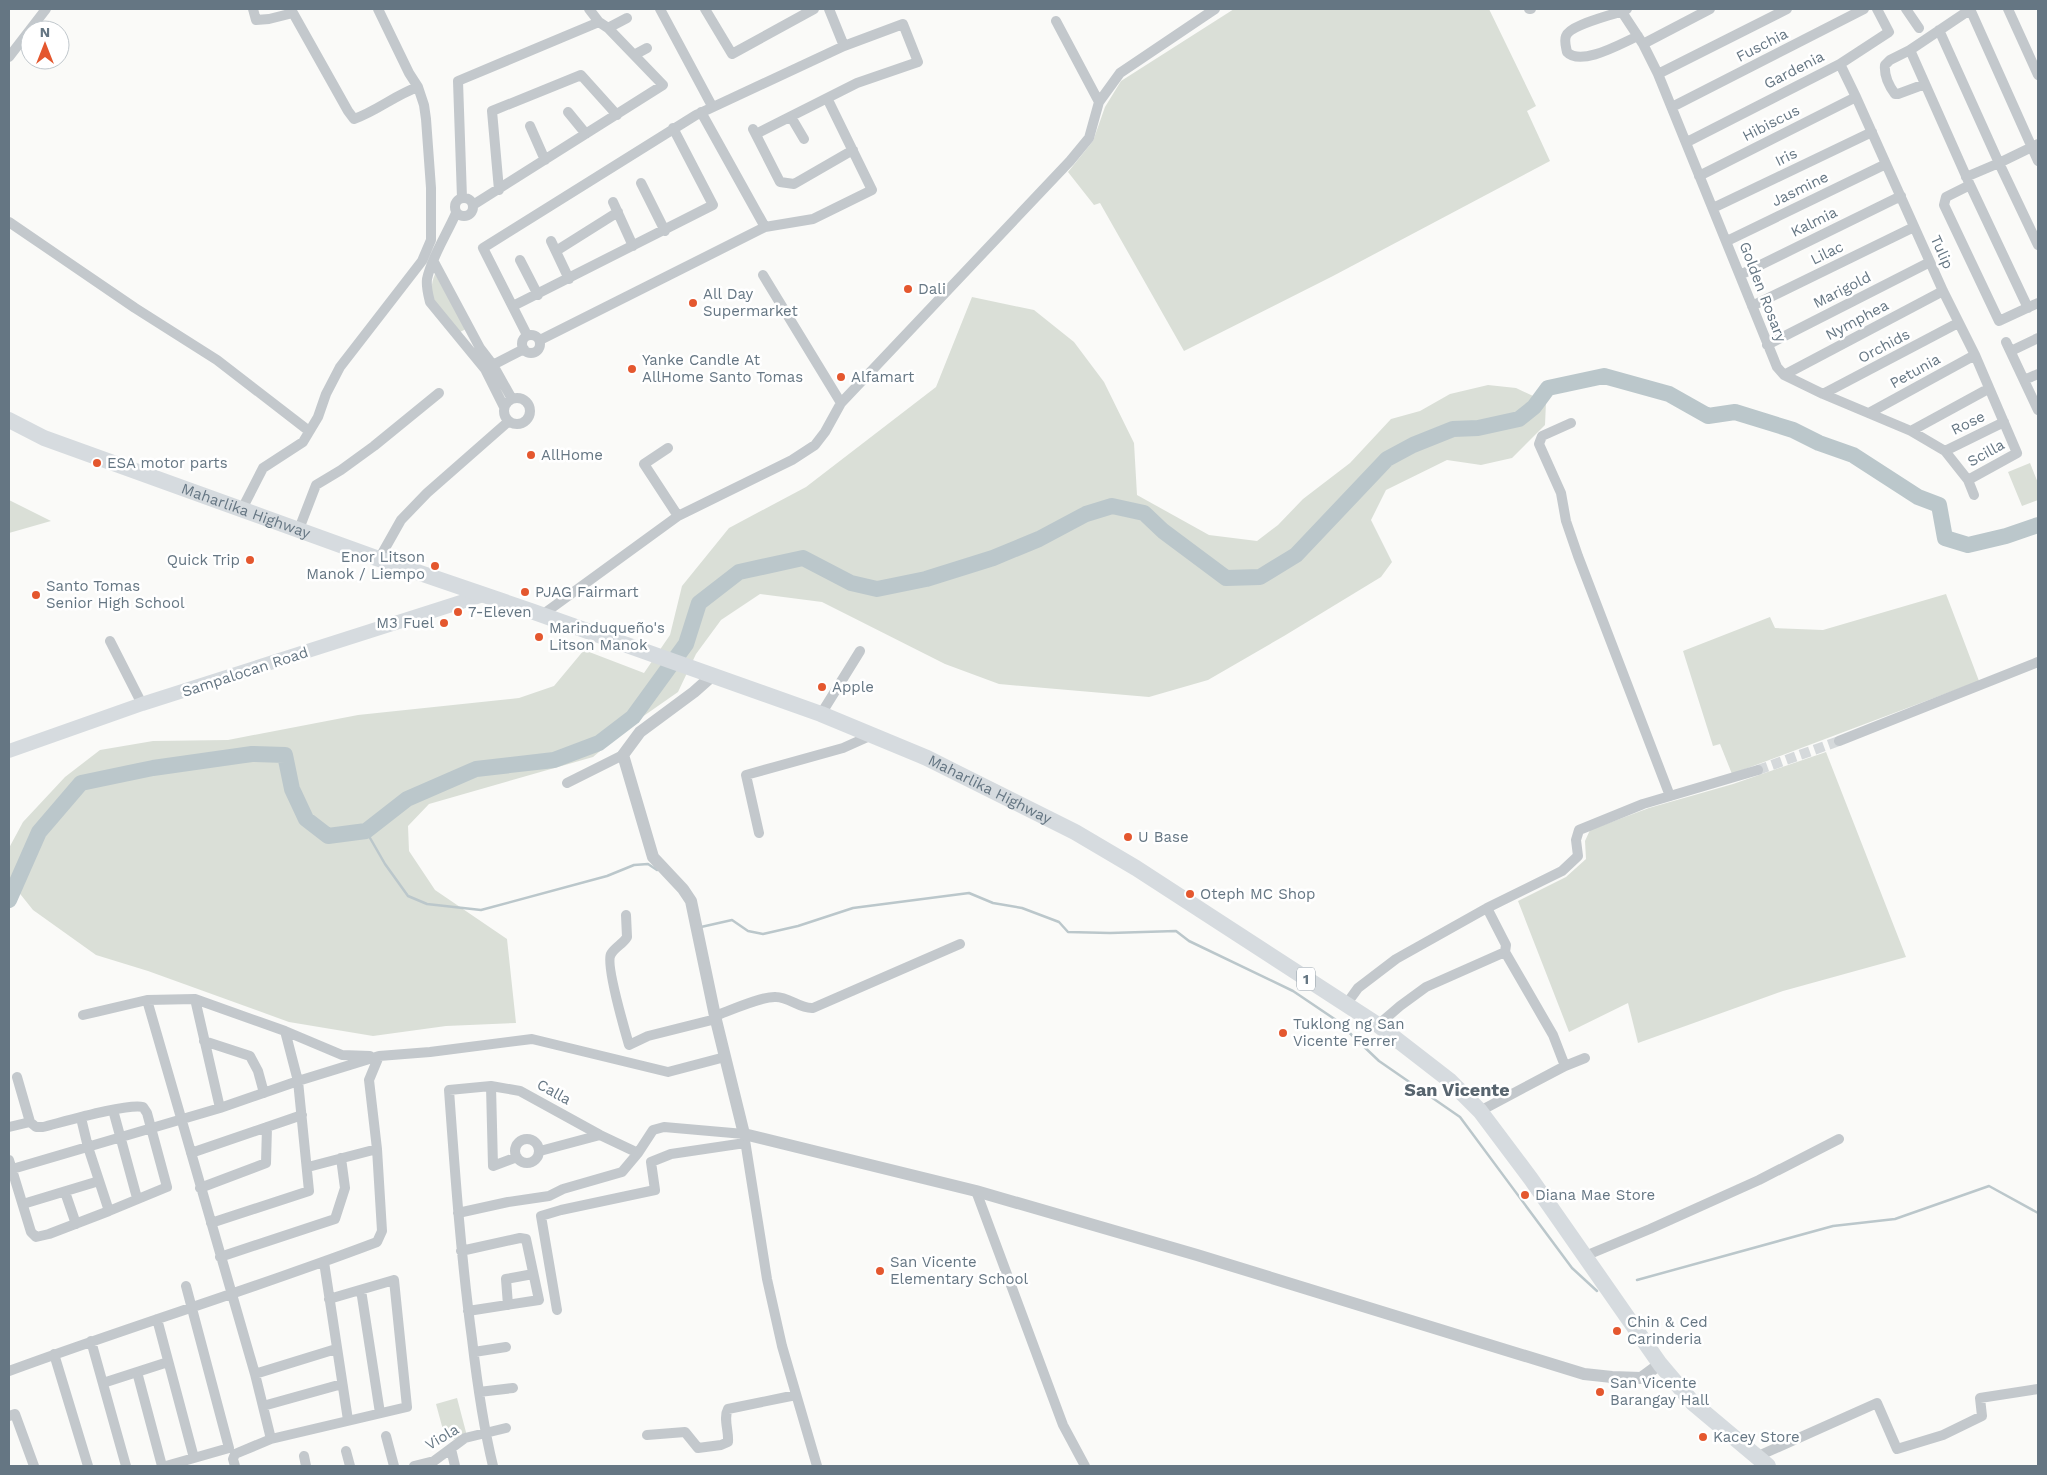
<svg xmlns="http://www.w3.org/2000/svg" width="2047" height="1475" font-family="'Work Sans',sans-serif">
<style>
.green{fill:#dadfd7}
.lines{fill:none;stroke-linecap:round;stroke-linejoin:round}
.stream{stroke:#bbc7cb;stroke-width:2.5}
.river{stroke:#bbc7cb;stroke-width:16}
.minor-tunnel{stroke:#d5d9db;stroke-width:10;stroke-dasharray:10 5;stroke-linecap:butt}
.minor{stroke:#c3c8cc;stroke-width:10}
.tertiary{stroke:#c3c8cc;stroke-width:12}
.secondary{stroke:#d6dbdf;stroke-width:14}
.trunk{stroke:#d6dbdf;stroke-width:16}
.poi-dot{fill:#e4572e;stroke:#fff;stroke-width:2}
.labels{text-anchor:middle;dominant-baseline:central;stroke-width:5;stroke-linejoin:round;paint-order:stroke}
.shield{fill:#fff;stroke:#939fa8;stroke-width:1}
.shield-label{font-size:14px;font-weight:bold;fill:#657683}
.street-label{font-size:15px;fill:#657683;stroke:#fff}
.poi-label{font-size:15px;fill:#657683;stroke:#fff;text-anchor:start}
.quarter-label{font-size:18px;font-weight:bold;fill:#57646e;stroke:#fff}
</style>
<rect width="100%" height="100%" fill="#fafaf8"/>
<path class="green" d="M1234 9H1489L1536 106 1527 111 1550 161 1333 276 1184 351 1100 203 1094 205 1068 172 1093 141 1105 107 1121 81Z
M435 274 466 329 458 333C444 316 424 299 435 274Z
M972 297 1034 310 1074 342 1104 382 1134 443 1137 495 1209 535 1257 541 1278 525 1303 499 1350 463 1391 419 1420 411 1450 394 1488 385 1516 388 1546 402 1545 425 1512 458 1481 465 1447 460 1386 490 1371 520 1392 562 1381 577 1284 636 1208 680 1149 697 999 684 945 664 822 602 760 594 721 620 696 654 678 692 635 722 593 757 429 804 408 826 409 851 435 890 507 939 516 1023 446 1026 373 1036 289 1022 148 971 96 955 33 910 9 880V848L23 822 65 777 100 750 153 741 228 740 358 715 519 698 554 686 584 650 644 673 670 635 682 586 729 528 806 487 936 387Z
M2030 463 2038 483V500L2022 506 2008 472Z
M9 500 51 521 9 533Z
M1946 594 1979 681 1732 774 1720 744 1713 746 1683 651 1770 617 1775 628 1823 630Z
M1826 752 1906 957 1783 991 1638 1043 1628 1003 1569 1032 1518 901 1566 877 1586 859 1585 841 1590 830 1649 808 1733 784Z
M457 1398 467 1436 446 1441 436 1404Z"/>
<g class="lines">
<path class="stream" d="M366 831 385 864 408 896 427 904 481 910 607 876 634 865 648 864 657 870
M701 927 732 920 748 931 763 934 798 926 853 908 969 893 993 903 1022 908 1059 922 1068 932 1110 933 1176 931 1189 941 1293 991 1336 1020 1379 1061 1460 1117 1572 1268 1597 1291
M1637 1280 1833 1226 1895 1219 1989 1186 2038 1213"/>
<path class="river" d="M9 900 39 832 81 783 153 768 252 754 285 755 292 789 306 819 328 836 366 831 407 799 476 769 554 760 599 743 633 717 686 644 699 603 739 572 803 558 851 583 877 589 926 579 993 558 1039 539 1086 514 1112 506 1144 513 1163 531 1226 578 1260 577 1296 555 1387 459 1413 445 1453 429 1478 428 1519 419 1534 407 1548 388 1604 376 1669 394 1708 416 1735 412 1793 430 1819 443 1853 455 1918 497 1939 505 1945 538 1968 545 2006 536 2038 525"/>
<path class="minor-tunnel" d="M1758 770 1839 741"/>
<path class="minor" d="M378 9 409 73 418 87
M660 9 712 106
M705 9 732 54 814 9
M829 9 844 46
M1529 9H1531
M1620 9 1643 44 1658 74 1777 367 1784 375 1823 394 1911 431 1945 451 1968 480 1974 495
M1627 9C1615 15 1570 24 1566 36 1564 41 1566 47 1567 52 1581 67 1622 43 1638 36
M1906 9 1919 28
M1970 9 2038 161
M2008 9 2038 75
M1056 21 1099 102
M608 28 627 18
M1939 30 1999 163 1966 177
M1643 44 1710 9
M1910 50 1890 60 1885 65C1884 75 1889 86 1895 94H1898L1925 84
M634 55 647 48
M9 57 46 9
M1840 64 1856 97 1943 291 1975 355 2017 453 1968 480
M1658 74 1787 9
M1672 107 1864 9
M568 112 586 134
M701 112 765 227
M791 117 804 139
M530 126 545 160
M753 129 780 182 794 184 853 150
M1687 142 1840 64 1889 32 1877 9
M2038 144 1999 163 2038 245
M1699 176 1856 97
M641 183 665 231
M1970 185 1910 50 1971 9
M499 190 492 111 581 75 617 115
M455 207a9 9 0 1 1 18 0a9 9 0 1 1-18 0Z
M462 198 458 81 599 22
M613 202 633 246
M473 205 663 85 608 28 599 22 589 9
M1713 208 1872 132
M456 213C447 234 432 256 427 279 426 287 428 294 430 302L485 369 504 407
M9 222 135 308 217 360 309 431
M551 241 569 279
M1727 241 1886 164
M556 251 618 212
M520 260 538 295
M434 262 480 348 493 365 512 399
M763 275 841 403
M1740 275 1901 196
M513 306 713 205 673 128
M1752 306 1914 227
M2028 308 1970 185 1946 197 1944 205 1999 321 2038 303
M522 344a9 9 0 1 1 18 0a9 9 0 1 1-18 0Z
M527 335 483 248 696 115 844 46 903 24 918 62 857 83 756 134
M540 340 765 227 813 219 872 190 827 98
M2006 342 2038 410
M1767 345 1930 262
M2011 351 2038 338
M487 368 524 349
M1784 375 1943 291
M2024 380 2038 374
M1823 394 1958 323
M504 411a13 13 0 1 1 26 0a13 13 0 1 1-26 0Z
M1869 413 1975 355
M1571 423 1542 436 1539 444 1561 493 1566 521 1578 556 1670 796
M1911 431 1988 389
M668 448 644 464 678 516
M1945 451 2004 422
M242 509 263 468 303 442 318 417 326 394 340 367 422 261 431 240V188L426 119 424 105 418 87C395 95 377 111 354 119L348 111 293 13 269 19 256 20 253 9
M299 529 316 485 341 470 374 446 439 393
M379 559 401 520 427 493 509 421
M542 615 678 516 792 460 815 445 825 432 841 403 1070 161 1089 138 1099 102 1120 73 1215 9
M110 641 142 704
M821 714 860 651
M1839 741 2038 662
M567 783 623 755
M759 833 746 775 843 748 872 735
M626 915 627 937C623 944 615 947 611 954 605 963 625 1031 629 1045L648 1036 716 1019
M195 999 220 1108
M1345 1006 1358 988 1396 959 1487 908 1562 871 1578 856 1576 840 1579 830 1643 804 1758 770
M83 1015 147 1000
M715 1016C729 1011 762 996 776 997 789 997 800 1009 813 1008L960 944
M1378 1025 1400 1006 1426 987 1505 952
M285 1031 342 1055 370 1056
M204 1041 250 1056 258 1071 264 1093
M1565 1066 1585 1058
M491 1086 493 1166 517 1157
M113 1110 137 1198
M1480 1111 1565 1066 1553 1035 1505 952 1506 945 1487 908
M81 1118 88 1147 109 1211
M9 1127 30 1122
M515 1151a12 12 0 1 1 24 0a12 12 0 1 1-24 0Z
M540 1151 600 1135
M191 1153 302 1115
M9 1160 31 1232 36 1237 49 1234 109 1211 167 1187 147 1113 143 1107C127 1103 63 1122 43 1127H36L30 1122 17 1077
M308 1167 377 1149
M9 1170 220 1108 298 1081 379 1056
M200 1188 266 1163 267 1127
M976 1191 1063 1425 1085 1466
M65 1192 76 1224
M23 1204 99 1181
M458 1213 508 1202 549 1196 563 1189 622 1172 638 1153 653 1130 664 1127 744 1134 767 1279 782 1346 817 1466
M211 1223 309 1191 298 1081 285 1031 195 999 147 1000 255 1374 271 1439 407 1407 394 1280 329 1299
M461 1251 520 1238 526 1239 539 1300 468 1311
M1585 1256 1650 1229 1759 1180 1839 1139
M220 1257 335 1219 345 1188 341 1158
M324 1262 348 1420
M361 1290 380 1413
M508 1305 506 1279 533 1274
M557 1310 541 1216 561 1210 655 1190 651 1162 671 1154 745 1143
M157 1319 194 1458
M91 1341 126 1466
M474 1352 506 1347
M54 1354 88 1466
M9 1371C131 1326 256 1288 377 1242L382 1231 377 1149 369 1080 379 1056 430 1052 532 1039 668 1072 725 1057
M137 1372 162 1466
M255 1374 336 1349
M103 1383 168 1362
M479 1392 513 1388
M263 1406 342 1384
M9 1416 15 1414 34 1466
M647 1435 685 1432 698 1448 721 1445 728 1442C729 1431 723 1418 728 1409L796 1395
M386 1436 394 1466
M451 1449 455 1466
M346 1451 350 1466
M304 1456 306 1466
M1756 1457 1877 1403 1897 1449 1943 1435 1982 1416 1980 1398 2038 1389
M166 1466 229 1448 186 1286
M235 1466 233 1459 235 1454 271 1439
M414 1466 434 1461 465 1438 506 1428
M493 1466C483 1425 477 1382 472 1339 461 1257 455 1174 449 1090L491 1086 520 1091 600 1135 638 1153"/>
<path class="tertiary" d="M712 676 694 692 640 732 623 755 653 857 683 889 691 901 715 1016 744 1134 976 1191 1197 1255 1584 1374 1612 1377 1641 1378 1660 1364"/>
<path class="secondary" d="M9 751 142 704 483 595"/>
<path class="trunk" id="s1" d="M9 420 44 438 379 559 531 611 821 714 927 758 1075 832 1136 868 1378 1025 1449 1080 1480 1111 1531 1179 1660 1364 1693 1403 1768 1466"/>
</g>
<g class="poi-dot">
<circle cx="908" cy="289" r="5"/>
<circle cx="693" cy="303" r="5"/>
<circle cx="632" cy="369" r="5"/>
<circle cx="841" cy="377" r="5"/>
<circle cx="531" cy="455" r="5"/>
<circle cx="97" cy="463" r="5"/>
<circle cx="250" cy="560" r="5"/>
<circle cx="435" cy="566" r="5"/>
<circle cx="525" cy="592" r="5"/>
<circle cx="36" cy="595" r="5"/>
<circle cx="458" cy="612" r="5"/>
<circle cx="444" cy="623" r="5"/>
<circle cx="539" cy="637" r="5"/>
<circle cx="822" cy="687" r="5"/>
<circle cx="1128" cy="837" r="5"/>
<circle cx="1190" cy="894" r="5"/>
<circle cx="1283" cy="1033" r="5"/>
<circle cx="1525" cy="1195" r="5"/>
<circle cx="880" cy="1271" r="5"/>
<circle cx="1617" cy="1331" r="5"/>
<circle cx="1600" cy="1392" r="5"/>
<circle cx="1703" cy="1437" r="5"/>
</g>
<g class="labels">
<rect class="shield" x="1297" y="967.5" width="18" height="23" rx="4"/>
<g class="shield-label">
<text x="1306" y="979">1</text>
</g>
<g class="street-label">
<text transform="translate(1762 45) rotate(-27)">Fuschia</text>
<text transform="translate(1794 70) rotate(-27)">Gardenia</text>
<text transform="translate(1771 123) rotate(-27)">Hibiscus</text>
<text transform="translate(1786 157) rotate(-26)">Iris</text>
<text transform="translate(1800 189) rotate(-26)">Jasmine</text>
<text transform="translate(1814 222) rotate(-26)">Kalmia</text>
<text transform="translate(1942 252) rotate(66)">Tulip</text>
<text transform="translate(1827 253) rotate(-26)">Lilac</text>
<text transform="translate(1842 290) rotate(-27)">Marigold</text>
<text transform="translate(1763 292) rotate(69)">Golden Rosary</text>
<text transform="translate(1857 320) rotate(-28)">Nymphea</text>
<text transform="translate(1884 346) rotate(-28)">Orchids</text>
<text transform="translate(1915 371) rotate(-29)">Petunia</text>
<text transform="translate(1968 423) rotate(-26)">Rose</text>
<text transform="translate(1986 453) rotate(-29)">Scilla</text>
<text stroke="none"><textPath href="#s1" startOffset="254">Maharlika Highway</textPath></text>
<text transform="translate(245 672) rotate(-18)">Sampalocan Road</text>
<text stroke="none"><textPath href="#s1" startOffset="1049">Maharlika Highway</textPath></text>
<text transform="translate(554 1092) rotate(29)">Calla</text>
<text transform="translate(442 1437) rotate(-31)">Viola</text>
</g>
<g class="poi-label">
<text x="918" y="289">Dali</text>
<text x="703" y="294">All Day<tspan x="703" dy="17">Supermarket</tspan></text>
<text x="642" y="360">Yanke Candle At<tspan x="642" dy="17">AllHome Santo Tomas</tspan></text>
<text x="851" y="377">Alfamart</text>
<text x="541" y="455">AllHome</text>
<text x="107" y="463">ESA motor parts</text>
<text x="425" y="557" text-anchor="end">Enor Litson<tspan x="425" dy="17">Manok / Liempo</tspan></text>
<text x="240" y="560" text-anchor="end">Quick Trip</text>
<text x="46" y="586">Santo Tomas<tspan x="46" dy="17">Senior High School</tspan></text>
<text x="535" y="592">PJAG Fairmart</text>
<text x="468" y="612">7-Eleven</text>
<text x="434" y="623" text-anchor="end">M3 Fuel</text>
<text x="549" y="628">Marinduqueño's<tspan x="549" dy="17">Litson Manok</tspan></text>
<text x="832" y="687">Apple</text>
<text x="1138" y="837">U Base</text>
<text x="1200" y="894">Oteph MC Shop</text>
<text x="1293" y="1024">Tuklong ng San<tspan x="1293" dy="17">Vicente Ferrer</tspan></text>
<text x="1535" y="1195">Diana Mae Store</text>
<text x="890" y="1262">San Vicente<tspan x="890" dy="17">Elementary School</tspan></text>
<text x="1627" y="1322">Chin &amp; Ced<tspan x="1627" dy="17">Carinderia</tspan></text>
<text x="1610" y="1383">San Vicente<tspan x="1610" dy="17">Barangay Hall</tspan></text>
<text x="1713" y="1437">Kacey Store</text>
</g>
<g class="quarter-label">
<text x="1457" y="1089">San Vicente</text>
</g>
</g>
<rect width="2047" height="1475" fill="none" stroke="#657683" stroke-width="20"/>
<g transform="translate(45 45)"><circle r="24" fill="#ffffff" stroke="#c1c8cd"/>
<path d="M0-4L9 19L0 12L-9 19Z" fill="#e4572e"/>
<text y="-8" font-size="14" font-weight="bold" text-anchor="middle" fill="#657683">N</text>
</g>
</svg>
